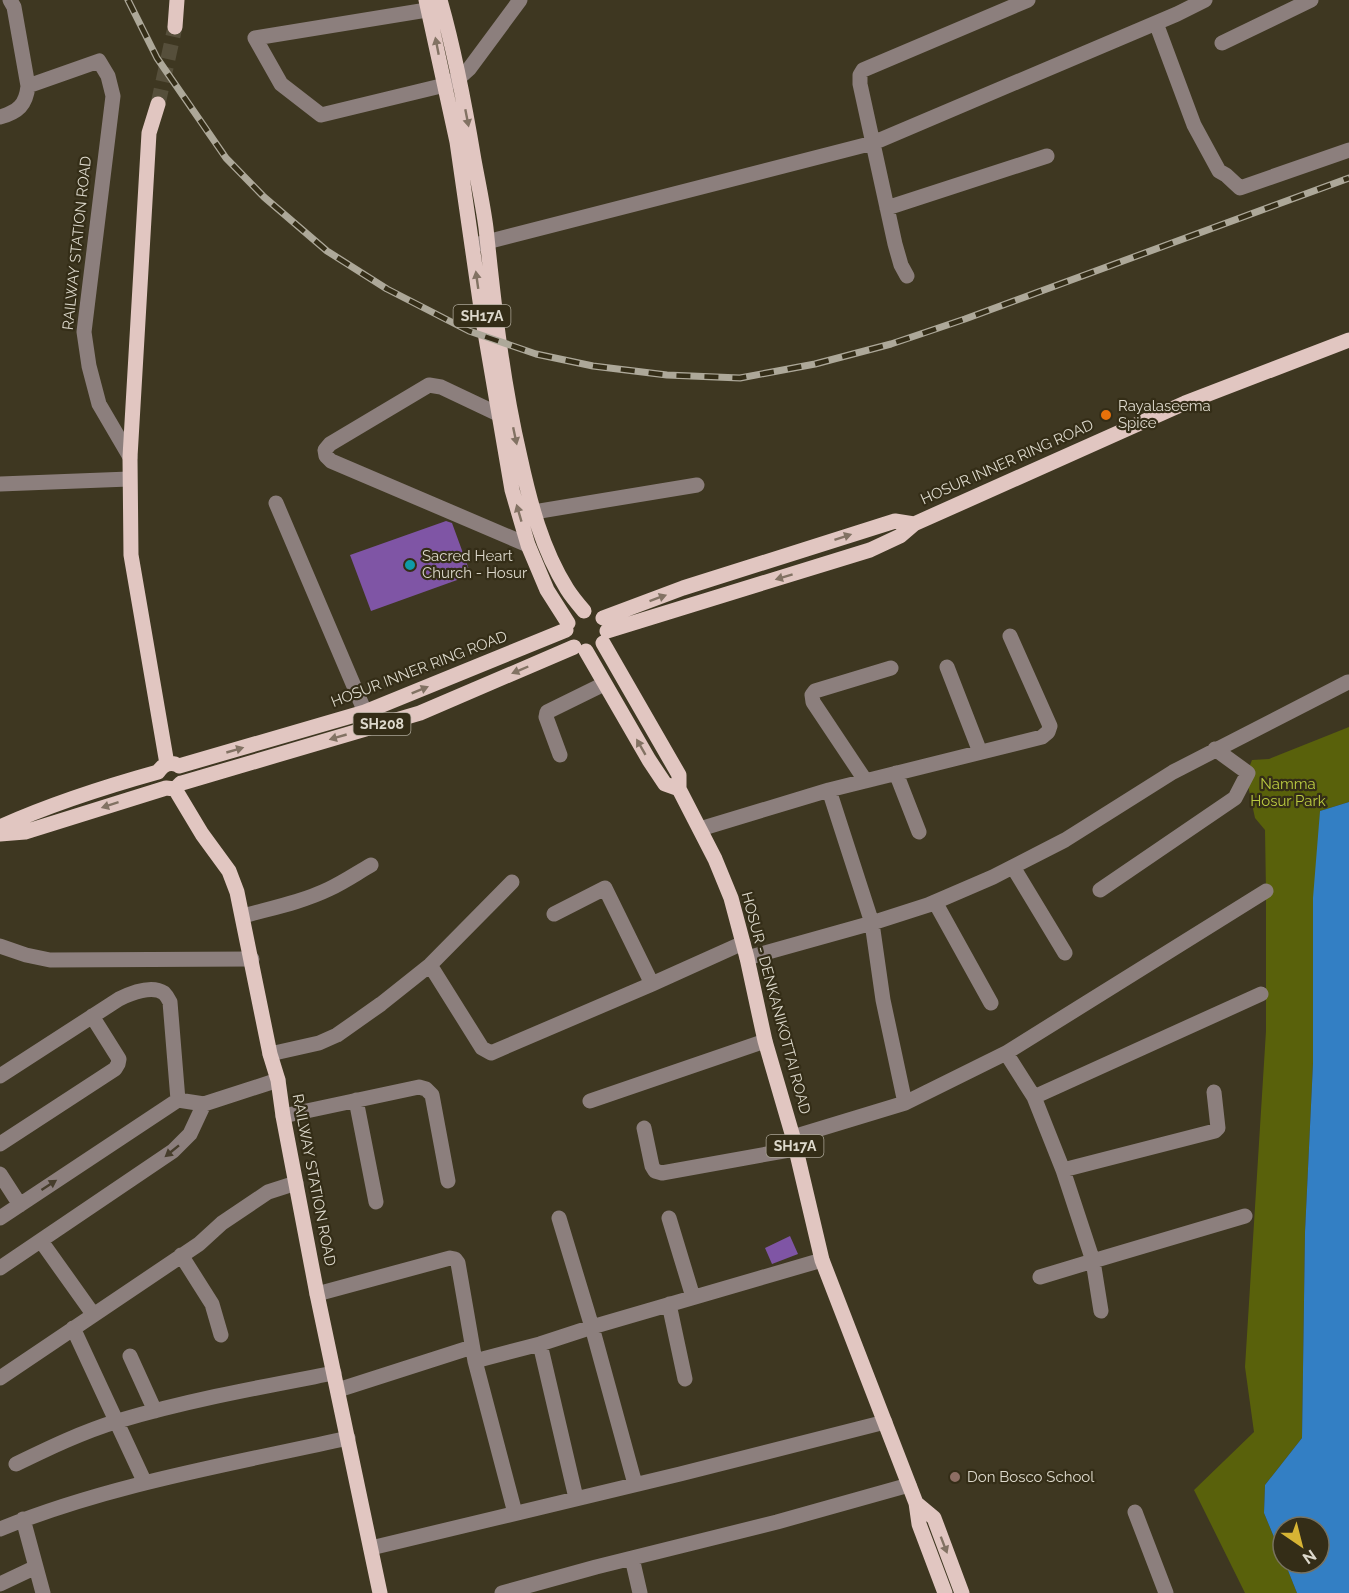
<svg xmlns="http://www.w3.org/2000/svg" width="1349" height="1593" font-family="Raleway,sans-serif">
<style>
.green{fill:#59610b}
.water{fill:#337fc4}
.building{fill:#7f55a5}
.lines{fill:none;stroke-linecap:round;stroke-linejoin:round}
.major-tunnel{stroke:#564f3b;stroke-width:15;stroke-dasharray:15 8;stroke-linecap:butt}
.minor{stroke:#8c7f7d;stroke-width:15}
.major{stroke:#e1c6c1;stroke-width:15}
.rail-casing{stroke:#ada899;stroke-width:7}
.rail{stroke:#342d17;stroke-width:4.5;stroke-dasharray:14;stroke-linecap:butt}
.oneway{fill:#827263}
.oneway2{fill:#463d2b}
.food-dot{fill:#e8710a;stroke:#342d17;stroke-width:2}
.culture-dot{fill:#0f9aa8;stroke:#342d17;stroke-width:2}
.education-dot{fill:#8d6e63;stroke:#342d17;stroke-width:2}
.labels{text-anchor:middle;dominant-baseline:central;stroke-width:4.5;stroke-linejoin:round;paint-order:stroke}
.shield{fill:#342d17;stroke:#aaa596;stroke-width:1.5}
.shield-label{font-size:14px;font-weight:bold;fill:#ddd9cc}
.street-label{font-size:15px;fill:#ddd9cc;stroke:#342d17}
.poi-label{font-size:15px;fill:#ddd9cc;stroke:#342d17;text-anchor:start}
.park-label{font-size:15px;fill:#baca40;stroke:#342d17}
</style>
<rect width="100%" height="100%" fill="#3e3721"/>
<path class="green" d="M1349 727V802L1320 811 1313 1063 1305 1232 1302 1438 1265 1485 1264 1513 1283 1559V1563H1285L1297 1593H1245L1194 1490 1254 1432 1245 1367 1266 1031V891L1265 830 1255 818 1246 776 1252 760 1269 759Z"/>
<path class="water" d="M1349 802V1593H1297L1285 1563H1319V1527H1283V1559L1264 1513 1265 1485 1302 1438 1305 1232 1313 1063V898L1320 811Z"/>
<path class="building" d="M446 521 452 523 471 575 371 611 350 555Z
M790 1236 798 1254 772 1264 765 1248Z"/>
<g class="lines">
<path class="major-tunnel" d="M158 104 175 27"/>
<path class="minor" d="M439 8 255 38 281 84 321 115 445 85 459 78 469 69 520 0
M1156 23 1194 125 1219 171 1226 175 1240 188 1349 150
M1222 43 1311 0
M28 86 99 61 108 76 113 96 84 332 89 366 99 404 130 457
M0 117C18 112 26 105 28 86L14 7 10 0
M887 208 1047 156
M475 245 873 143 1177 14 1205 0
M907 276 901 265 895 244 860 84V75L863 70 1028 0
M498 414 441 387 429 385 330 444 325 450 326 456 331 461 528 545
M0 484 129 479
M276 503 365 712
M534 512 697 485
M947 667 980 752
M560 755 546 717 547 712 604 684
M896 773 919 832
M865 780 813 702 812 695 815 691 891 668
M829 790 872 923 883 1000 905 1103
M700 829 829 790 1042 737 1048 732 1050 726 1010 636
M1013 867 1065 953
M1100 890 1235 798 1248 773 1215 749
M935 902 991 1003
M554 914 605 888 652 984
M243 916C272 908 302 902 329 889 344 882 357 873 371 865
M0 946 26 955 50 960 252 959
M747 958 872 923 928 905 993 877 1065 840 1173 772 1348 682
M430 965 482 1048 491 1053 652 984 743 943
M1006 1053 1266 891
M270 1054 319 1043 337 1035 381 1004 430 965 512 882
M0 1076 119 999C131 993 152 985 164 993 165 994 169 1000 170 1002L178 1100
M1034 1097 1261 994
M356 1100 376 1202
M590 1101 765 1041
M283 1116 419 1087 426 1089 432 1095 448 1181
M644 1128 652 1166 655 1171 662 1173 795 1149
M793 1137 905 1103 1006 1053 1034 1097 1063 1170 1093 1261 1040 1277
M0 1144 115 1069 118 1064 119 1059 92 1016
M1063 1170 1215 1131 1218 1128 1214 1092
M0 1174 20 1205
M0 1218 178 1100 204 1104 278 1080
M559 1218 592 1327 635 1484
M669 1218 693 1297
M41 1241 93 1314
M181 1255 212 1304 221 1335
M0 1268 173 1151 190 1134 204 1104
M317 1294 450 1258 455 1259 458 1263 475 1361
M669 1304 685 1379
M1101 1311 1093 1261 1245 1216
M73 1328 145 1483
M540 1344 576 1498
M130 1356 155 1411
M0 1378 199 1244 222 1223 268 1192 296 1183
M338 1390 472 1347
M16 1464C49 1448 82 1432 118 1421 189 1400 261 1387 334 1373
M1135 1512 1166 1593
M515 1513 475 1361 540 1344 592 1327 822 1260
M23 1519 43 1593
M0 1529C110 1484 232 1464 348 1438
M371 1548 680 1474 885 1422
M632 1558 640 1593
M0 1584 36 1567
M502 1593 596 1567 777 1522 909 1485"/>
<path class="major" d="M426 0 457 142 482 315 512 490 528 545 547 590 568 623
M440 0C455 52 465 106 474 160 478 182 483 205 486 228 494 305 502 380 520 457 530 503 542 549 567 589 572 597 578 604 584 611
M175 27 177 0
M158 104 149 133 130 457 131 555 167 764
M603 618 683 588 895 521 914 524
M607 631 870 550 900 536 914 524 1185 403 1349 340
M603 643 679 775V789L715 859 731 898 747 958 765 1041 793 1137 822 1260 916 1503 919 1524 945 1593
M586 651 649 760 665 784 679 789
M179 766 365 712 566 630
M182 783 420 713 574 647
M175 789 202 834 229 871 237 892 270 1054 278 1080 283 1116 317 1294 380 1593
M0 827C51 804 104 787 158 772 162 766 168 762 175 764
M0 834 25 832 166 788 175 789 181 783
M916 1503 934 1518 962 1593"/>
<g class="rail-casing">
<path id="rail" d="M128 0 157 58 226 158 264 197 327 251 387 289 469 331 536 354 593 366 667 375 740 378 815 364 891 344 965 319 1349 178"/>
</g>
<use href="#rail" class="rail"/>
</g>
<defs><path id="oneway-solid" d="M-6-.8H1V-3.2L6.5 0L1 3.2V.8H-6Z" transform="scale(1.5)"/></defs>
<g class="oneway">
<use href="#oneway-solid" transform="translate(437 46) rotate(-101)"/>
<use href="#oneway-solid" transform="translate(467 118) rotate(79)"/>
<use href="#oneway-solid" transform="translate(477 280) rotate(-98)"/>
<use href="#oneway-solid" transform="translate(515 436) rotate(78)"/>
<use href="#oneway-solid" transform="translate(519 513) rotate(-106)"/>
<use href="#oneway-solid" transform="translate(843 537) rotate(-18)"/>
<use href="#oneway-solid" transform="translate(784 577) rotate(163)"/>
<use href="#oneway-solid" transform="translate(658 598) rotate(-20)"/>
<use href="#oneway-solid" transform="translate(520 670) rotate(157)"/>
<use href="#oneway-solid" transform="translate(420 690) rotate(-22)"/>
<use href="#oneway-solid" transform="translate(338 737) rotate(164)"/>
<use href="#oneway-solid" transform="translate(641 747) rotate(-120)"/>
<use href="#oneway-solid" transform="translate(235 750) rotate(-16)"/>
<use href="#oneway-solid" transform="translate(110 805) rotate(162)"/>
<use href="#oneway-solid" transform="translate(944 1545) rotate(69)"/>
</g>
<g class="oneway2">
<use href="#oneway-solid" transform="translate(172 1151) rotate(141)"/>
<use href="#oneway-solid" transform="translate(49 1185) rotate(-33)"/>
</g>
<circle class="food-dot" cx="1106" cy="415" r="6"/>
<circle class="culture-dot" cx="410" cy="565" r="6"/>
<circle class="education-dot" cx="955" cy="1477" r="6"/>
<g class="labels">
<g class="shield">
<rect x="453.5" y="305" width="57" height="22" rx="4.5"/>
<rect x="353.5" y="713" width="57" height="22" rx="4.5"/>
<rect x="766.5" y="1135" width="57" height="22" rx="4.5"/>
</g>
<g class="shield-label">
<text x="482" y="316">SH17A</text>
<text x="382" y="724">SH208</text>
<text x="795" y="1146">SH17A</text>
</g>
<g class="street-label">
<text transform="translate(77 243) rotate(-84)">RAILWAY STATION ROAD</text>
<text transform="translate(1007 462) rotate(-24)">HOSUR INNER RING ROAD</text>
<text transform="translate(419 669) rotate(-21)">HOSUR INNER RING ROAD</text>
<text transform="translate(776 1003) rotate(75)">HOSUR - DENKANIKOTTAI ROAD</text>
<text transform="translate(314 1180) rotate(79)">RAILWAY STATION ROAD</text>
</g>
<g class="poi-label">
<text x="1118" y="406">Rayalaseema<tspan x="1118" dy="17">Spice</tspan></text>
<text x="422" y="556">Sacred Heart<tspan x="422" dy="17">Church - Hosur</tspan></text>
<text x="967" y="1477">Don Bosco School</text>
</g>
<g class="park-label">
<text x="1288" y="784">Namma<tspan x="1288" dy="17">Hosur Park</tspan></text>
</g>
</g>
<g transform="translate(1301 1545) rotate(145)"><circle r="28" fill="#342d17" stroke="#78725f" stroke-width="1.5"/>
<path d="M0-4.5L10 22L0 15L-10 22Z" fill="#d7b434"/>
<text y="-9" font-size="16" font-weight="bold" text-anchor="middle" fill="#ddd9cc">N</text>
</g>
</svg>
